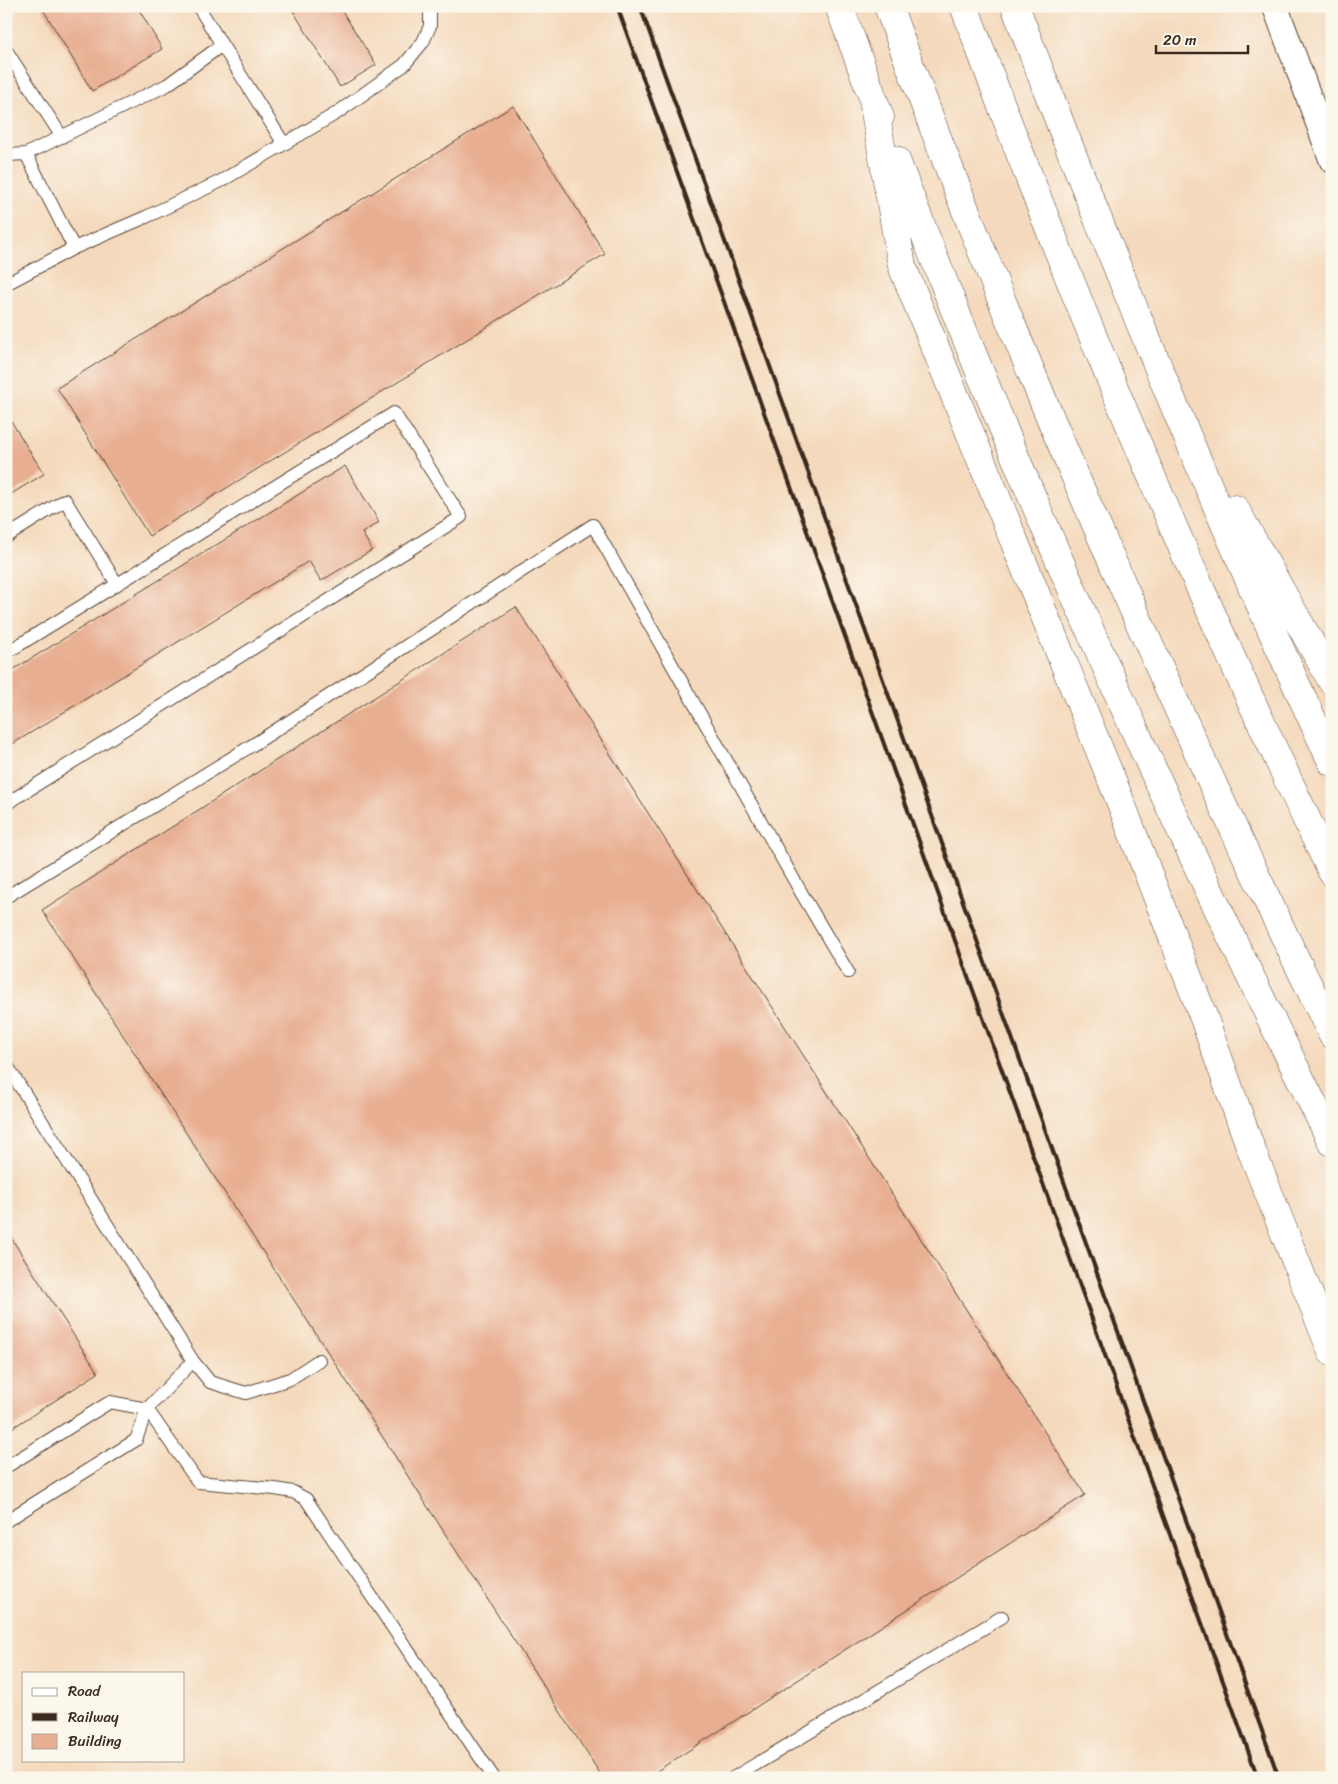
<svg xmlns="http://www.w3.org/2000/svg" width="1338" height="1784" font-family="Sriracha,sans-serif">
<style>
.building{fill:#e8ae91}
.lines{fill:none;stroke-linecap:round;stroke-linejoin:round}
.service-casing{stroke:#574436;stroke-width:14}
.minor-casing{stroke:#574436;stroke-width:27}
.motorway-casing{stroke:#574436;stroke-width:29}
.service{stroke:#fff;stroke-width:12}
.minor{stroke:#fff;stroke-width:25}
.motorway{stroke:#fff;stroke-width:28}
.rail{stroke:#3b2a1e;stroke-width:4}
</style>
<rect width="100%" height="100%" fill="#fbf7ec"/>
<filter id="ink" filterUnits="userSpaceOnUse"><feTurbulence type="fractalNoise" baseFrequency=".02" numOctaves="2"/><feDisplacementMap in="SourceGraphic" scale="10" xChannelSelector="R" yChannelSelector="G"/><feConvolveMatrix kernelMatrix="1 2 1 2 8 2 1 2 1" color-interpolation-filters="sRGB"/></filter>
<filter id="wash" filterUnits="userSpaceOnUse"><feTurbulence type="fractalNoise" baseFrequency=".0096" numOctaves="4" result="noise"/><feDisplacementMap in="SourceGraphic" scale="20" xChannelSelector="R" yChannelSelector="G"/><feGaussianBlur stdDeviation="1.12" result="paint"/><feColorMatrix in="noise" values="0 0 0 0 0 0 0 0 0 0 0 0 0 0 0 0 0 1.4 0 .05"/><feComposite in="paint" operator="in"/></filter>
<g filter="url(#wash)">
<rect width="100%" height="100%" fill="#f4d9bc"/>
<g id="blocks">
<path class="building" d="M41 6H137L162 49 92 91Z
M290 6H339L376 65 340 87Z
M513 106 605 254 149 536 57 388Z
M6 235 11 244 6 247Z
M6 413 44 474 6 497Z
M345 466 379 522 362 533 372 550 321 581 309 561 6 748V674Z
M516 607 1085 1495 646 1778H603L42 910Z
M6 1230 98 1373 6 1432Z"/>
</g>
</g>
<g filter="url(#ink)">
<use href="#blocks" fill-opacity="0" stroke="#574436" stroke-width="1"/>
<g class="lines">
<g class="service-casing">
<path id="service" d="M222 45 284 144
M6 50 62 137
M26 154 74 248
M6 155 26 154 167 85 222 45 198 6
M6 284 74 248 146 217 221 181 337 113 404 65 423 42 430 26V6
M6 537 65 500 117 584
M6 653 394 413 461 517 6 804
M6 897 259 741 593 525 802 894 848 972
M6 1064 193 1361 147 1409 198 1482 275 1489 293 1492 306 1499 494 1778
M193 1361 210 1382 246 1393 290 1379 319 1360
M6 1467 110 1402 147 1409 136 1440 6 1521
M733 1778 1002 1617"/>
</g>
<g class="minor-casing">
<path id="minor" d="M1275 6 1332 160"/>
</g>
<g class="motorway-casing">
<path id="motorway" d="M839 6 880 117
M888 6C1016 357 1168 699 1332 1034
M964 6C1073 300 1195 590 1332 872
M1015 6C1112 262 1216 514 1332 762
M873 100 902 266 1119 798 1202 1013 1251 1149 1332 1352
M896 160C1024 495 1171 822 1332 1142
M1235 509 1332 681"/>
</g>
<use href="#service" class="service"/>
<use href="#minor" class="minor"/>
<use href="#motorway" class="motorway"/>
<path class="rail" d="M617 6 1258 1778
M640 6 1279 1778"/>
</g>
</g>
<rect width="1338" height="1784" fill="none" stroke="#fbf7ec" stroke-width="25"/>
<rect x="22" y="1672" width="162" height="90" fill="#fbf7ec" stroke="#aea59a"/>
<rect x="32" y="1688" width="25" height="8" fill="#ffffff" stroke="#aea59a"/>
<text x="68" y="1696" font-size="15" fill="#3b2a1e">Road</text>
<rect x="32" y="1713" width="25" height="8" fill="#3b2a1e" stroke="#aea59a"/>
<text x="68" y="1722" font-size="15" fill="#3b2a1e">Railway</text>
<rect x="32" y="1734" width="25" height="15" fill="#e8ae91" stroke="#aea59a"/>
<text x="68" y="1746" font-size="15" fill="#3b2a1e">Building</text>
<path d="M1156 45v8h92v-8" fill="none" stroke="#3b2a1e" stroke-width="2.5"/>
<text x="1163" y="45" font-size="15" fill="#3b2a1e" stroke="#fbf7ec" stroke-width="4" paint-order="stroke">20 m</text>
</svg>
